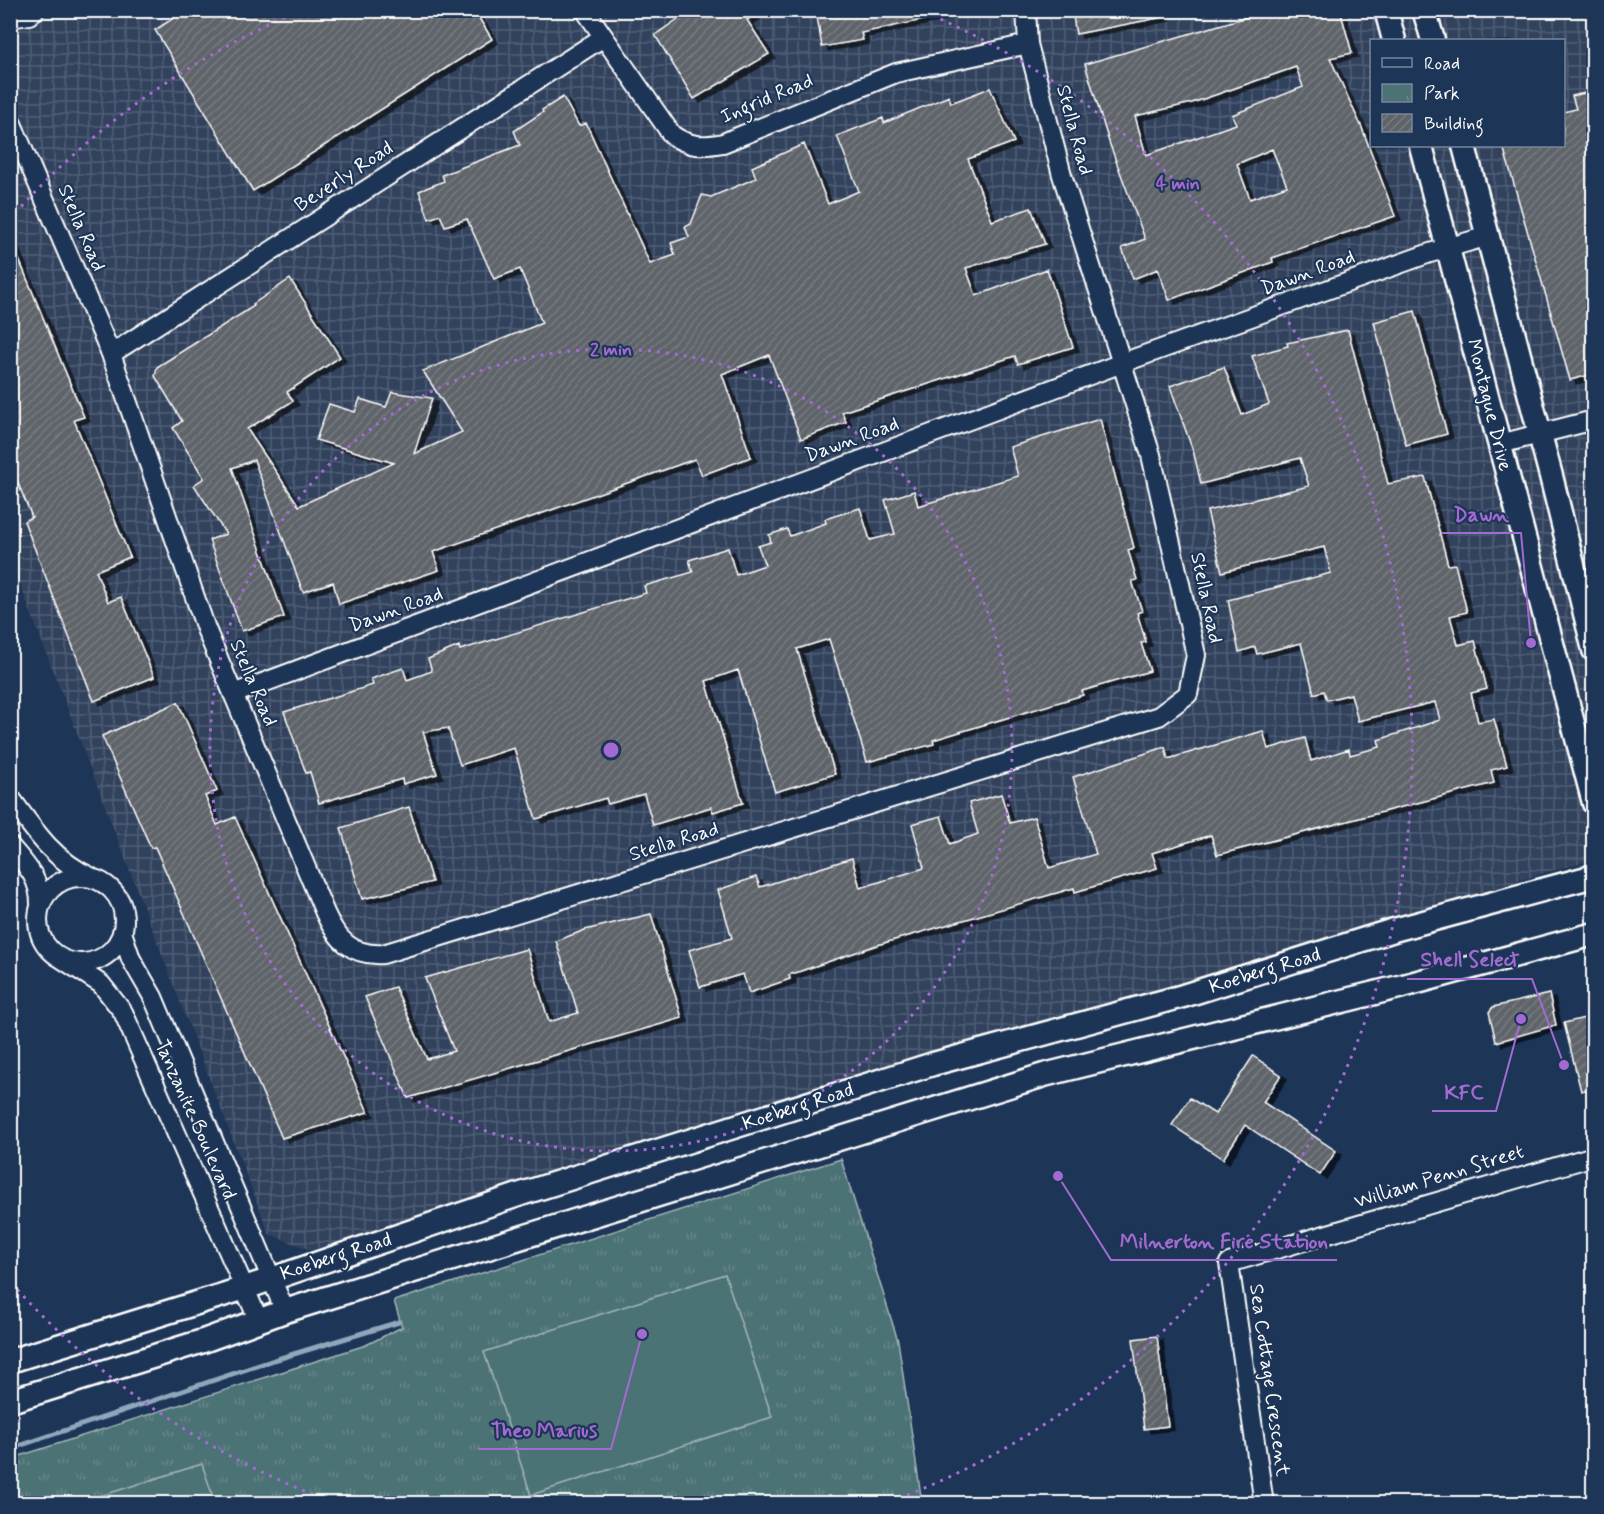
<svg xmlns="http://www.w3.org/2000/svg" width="1604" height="1514" font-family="Mynerve,sans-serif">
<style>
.industrial{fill:url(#industrial-grid);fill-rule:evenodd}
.park{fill:url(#park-tufts);stroke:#a6b8ba;stroke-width:1.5}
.pitch{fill:#4c7275;stroke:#a6b8ba;stroke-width:1.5}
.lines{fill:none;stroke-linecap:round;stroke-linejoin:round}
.stream{stroke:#91a7bc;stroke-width:5}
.building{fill:url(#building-hatch);stroke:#fff;stroke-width:1.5;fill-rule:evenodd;filter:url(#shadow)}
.minor-casing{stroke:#fff;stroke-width:22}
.major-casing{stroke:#fff;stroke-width:27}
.minor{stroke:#1d3557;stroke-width:18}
.major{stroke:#1d3557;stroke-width:22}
.ring{fill:none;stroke:#a36bd2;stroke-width:3;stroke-dasharray:3 6}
.labels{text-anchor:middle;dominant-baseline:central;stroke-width:4.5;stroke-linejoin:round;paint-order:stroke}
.street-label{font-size:20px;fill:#fff;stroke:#1d3557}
.centre{fill:#a36bd2;stroke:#1d3557;stroke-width:3}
.ring-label{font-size:18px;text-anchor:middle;font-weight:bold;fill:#a36bd2;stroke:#1d3557;stroke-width:4.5;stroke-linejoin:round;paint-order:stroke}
.leader{fill:none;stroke:#a36bd2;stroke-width:2}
.callout-dot{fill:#a36bd2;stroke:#1d3557;stroke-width:2}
.callout-label{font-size:21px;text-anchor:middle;font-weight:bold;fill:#a36bd2;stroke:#1d3557;stroke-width:4.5;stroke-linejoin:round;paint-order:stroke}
</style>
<defs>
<pattern id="industrial-grid" width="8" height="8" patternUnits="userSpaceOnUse" patternTransform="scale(1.5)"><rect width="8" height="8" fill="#31435d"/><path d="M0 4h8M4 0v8" fill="none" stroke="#505f75"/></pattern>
<pattern id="park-tufts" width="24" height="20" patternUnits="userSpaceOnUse" patternTransform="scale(1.5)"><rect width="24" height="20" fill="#4c7275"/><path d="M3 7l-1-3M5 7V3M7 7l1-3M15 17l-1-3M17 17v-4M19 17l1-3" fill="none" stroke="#67878a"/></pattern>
<pattern id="building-hatch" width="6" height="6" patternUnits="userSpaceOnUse" patternTransform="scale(1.5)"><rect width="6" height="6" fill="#5f646a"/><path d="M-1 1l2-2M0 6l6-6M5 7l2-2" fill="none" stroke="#777b80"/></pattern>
<filter id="shadow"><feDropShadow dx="6" dy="4" stdDeviation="0" flood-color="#0009"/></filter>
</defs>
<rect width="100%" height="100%" fill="#1d3557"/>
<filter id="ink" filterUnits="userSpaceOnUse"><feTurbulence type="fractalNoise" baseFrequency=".0167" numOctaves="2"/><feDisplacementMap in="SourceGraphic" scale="12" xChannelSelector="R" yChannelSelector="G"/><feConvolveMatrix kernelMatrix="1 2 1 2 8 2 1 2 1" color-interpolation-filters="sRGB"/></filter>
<g filter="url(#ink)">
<path class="industrial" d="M11 11H1593V860L1547 872 311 1250 269 1234 11 561ZM1372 40H1564V146H1372Z"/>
<path class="park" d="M841 1159 898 1341 922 1503H11L10 1459 366 1345 402 1327 394 1301Z"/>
<path class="pitch" d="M725 1274 772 1417 531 1495 484 1352Z
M202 1464 215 1503H78Z"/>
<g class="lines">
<path class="stream" d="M10 1449 274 1360 399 1322"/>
</g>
<path class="building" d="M186 10H474L492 39 253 191 155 30Z
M691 10H762L747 20 769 54 694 99 655 35Z
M816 10H942V16L861 33 863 40 822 47Z
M1072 10H1163L1164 17 1076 34Z
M1271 10H1340L1352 53 1330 58 1362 128 1395 216 1272 258 1273 262 1169 300 1158 269 1133 279 1122 248 1145 239 1109 142 1085 64ZM1296 67 1303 87 1232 115 1236 124 1146 155 1135 116 1192 103ZM1272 149 1287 186 1250 199 1237 164Z
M990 88 1014 142 968 159 992 221 1031 208 1045 244 966 268 976 296 1047 269 1073 347 1018 364 1015 356 842 412 846 422 801 439 769 355 722 374 751 457 702 475 695 459 433 552 439 570 339 604 333 582 303 592 254 460 232 468 284 617 242 631 209 540 226 534 194 485 204 478 173 428 182 421 155 376 157 367 254 306 253 304 290 279 340 357 287 392 293 401 247 429 299 506 394 463 316 440 329 404 355 412 360 399 386 407 392 392 432 398 414 454 462 432 423 371 542 323 520 269 494 279 467 219 445 226 440 215 429 219 419 191 444 181 442 175 520 145 514 131 543 112 542 110 563 97 579 126 586 123 650 264 675 255 671 243 689 237 685 227 691 224 702 195 711 197 756 178 752 167 804 144 828 204 859 191 837 136 883 118 884 123 949 96 951 103Z
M1593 91V374L1570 380 1503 146H1563V112L1576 109 1572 96Z
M11 240 84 417 74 420 130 557 96 571 108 602 121 597 154 677 94 701 24 521 32 517 10 464Z
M1415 311 1447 434 1406 445 1374 322Z
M1348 330 1388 484 1425 477 1448 565 1455 564 1467 612 1450 616 1458 645 1475 641 1487 689 1471 693 1478 722 1494 719 1507 766 1491 770 1494 783 1217 855 1211 835 1152 853 1157 868 1075 892 1074 888 877 945 789 975 790 979 749 993 743 974 700 987 689 950 732 938 718 890 756 877 760 887 852 858 860 888 924 868 912 824 941 816 950 844 978 834 969 803 1001 794 1010 823 1034 817 1049 868 1096 854 1073 777 1165 747 1168 759 1263 731 1268 749 1305 738 1311 761 1349 749 1350 755 1380 747 1378 740 1440 720 1435 702 1358 721 1351 694 1327 700 1324 691 1314 694 1301 643 1257 654 1255 647 1239 652 1228 600 1331 573 1324 547 1222 572 1207 511 1309 486 1300 458 1201 484 1194 454 1170 386 1224 367 1242 415 1269 404 1252 356 1288 346 1287 343Z
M1100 419 1134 548 1128 550 1137 580 1132 581 1142 611 1137 613 1146 642 1141 643 1150 671 1082 691 1083 695 933 740 934 744 867 762 829 639 797 649 835 774 775 792 738 670 706 681 743 803 713 812 711 807 653 825 644 794 608 804 606 798 536 819 514 748 460 765 448 728 423 732 437 774 403 784 402 779 319 803 310 772 306 773 284 712 373 685 371 679 403 668 407 680 432 671 428 659 459 646 460 650 646 593 644 586 693 572 689 560 728 548 736 575 765 565 758 546 771 542 769 535 787 529 790 536 826 523 825 519 860 508 870 540 895 534 885 500 914 491 918 506 1018 476 1010 447Z
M178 702 217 791 205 796 217 825 235 817 368 1112 282 1138 155 847 151 848 102 736Z
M409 807 432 882 362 899 341 828Z
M651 914 682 1018 408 1098 365 997 395 987 427 1059 454 1051 425 978 527 949 549 1022 578 1013 556 941 585 930Z
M1549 994 1556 1025 1496 1042 1489 1012 1493 1007Z
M1593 1016V1088L1581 1091 1564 1023Z
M1253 1056 1281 1075 1263 1102 1336 1151 1320 1175 1245 1125 1223 1159 1172 1125 1190 1098 1215 1114Z
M1157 1336 1168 1426 1144 1429 1133 1339Z"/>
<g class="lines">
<g class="minor-casing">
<path id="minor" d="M585 10 672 135C690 147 702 147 723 143L896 73 1028 44
M10 18 29 15 35 10
M10 119 111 354 206 629 325 913C337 940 352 956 383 954L1159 716 1188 694 1196 655 1151 455 1062 175 1028 44 1026 10
M111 354 602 38
M1500 444 1594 420
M233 694 1122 363 1430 253 1488 236
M10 797C33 829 54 861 91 877
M10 846C26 865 40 878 40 904
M38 920a43 43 0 1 1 86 0a43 43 0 1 1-86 0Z
M122 932 131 959 153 997 285 1311
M62 959 101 984 123 1012 259 1321
M1264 1504 1229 1263 1594 1156"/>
</g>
<g class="major-casing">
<path id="major" d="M1386 10 1394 40
M1424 10 1433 40
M1421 146 1594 803
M1464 146 1551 476 1594 650
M10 1361 245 1288 521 1194 933 1064 1183 996 1394 930 1594 876
M10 1401 203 1341 285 1311 1044 1075 1403 986 1594 934"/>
</g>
<use href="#minor" class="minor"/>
<use href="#major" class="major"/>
</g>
</g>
<g class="ring">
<circle cx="611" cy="750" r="401"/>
<path d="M330 1501A802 802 0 0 1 15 1287M15 213A802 802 0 0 1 298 12M924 12A802 802 0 0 1 892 1501"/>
</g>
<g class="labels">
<g class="street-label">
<text transform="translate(767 99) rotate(-23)">Ingrid Road</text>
<text transform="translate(1074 130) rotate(75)">Stella Road</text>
<text transform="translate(344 177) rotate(-33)">Beverly Road</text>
<text transform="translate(81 228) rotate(67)">Stella Road</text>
<text transform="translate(1308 273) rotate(-20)">Dawn Road</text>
<text transform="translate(1489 405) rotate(76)">Montague Drive</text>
<text transform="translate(852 440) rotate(-20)">Dawn Road</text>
<text transform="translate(1206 598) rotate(78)">Stella Road</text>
<text transform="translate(396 610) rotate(-20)">Dawn Road</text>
<text transform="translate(253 683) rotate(67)">Stella Road</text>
<text transform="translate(674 842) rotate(-17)">Stella Road</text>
<text transform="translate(1265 971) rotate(-17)">Koeberg Road</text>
<text transform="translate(798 1107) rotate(-18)">Koeberg Road</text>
<text transform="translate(195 1120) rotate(66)">Tanzanite Boulevard</text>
<text transform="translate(1439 1177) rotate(-17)">William Penn Street</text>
<text transform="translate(336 1257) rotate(-18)">Koeberg Road</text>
<text transform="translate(1269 1380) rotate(82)">Sea Cottage Crescent</text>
</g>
</g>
<circle cx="611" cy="750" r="9" class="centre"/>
<g class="ring-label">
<text x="1178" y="189">4 min</text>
<text x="611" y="355">2 min</text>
</g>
<path class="leader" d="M1531 643L1521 533H1442M1564 1065L1532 979H1407M1521 1019L1496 1111H1432M1058 1176L1111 1260H1337M642 1334L611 1449H478"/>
<g class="callout-dot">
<circle cx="1531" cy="643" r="6"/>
<circle cx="1564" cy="1065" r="6"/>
<circle cx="1521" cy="1019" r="6"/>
<circle cx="1058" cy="1176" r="6"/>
<circle cx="642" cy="1334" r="6"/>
</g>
<g class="callout-label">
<text x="1481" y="521">Dawn</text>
<text x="1470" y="966">Shell Select</text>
<text x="1464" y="1099">KFC</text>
<text x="1224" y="1248">Milnerton Fire Station</text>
<text x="544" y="1437">Theo Marius</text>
</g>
<rect width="1604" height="1514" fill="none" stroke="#1d3557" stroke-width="36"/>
<rect x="18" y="18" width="1568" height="1478" fill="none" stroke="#fff" stroke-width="2" filter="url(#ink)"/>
<rect x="1370" y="39" width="195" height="108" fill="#1d3557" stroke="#77869a" stroke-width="1.5"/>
<rect x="1382" y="58" width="30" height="9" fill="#1d3557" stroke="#77869a" stroke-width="1.5"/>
<text x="1424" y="69" font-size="18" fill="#ffffff">Road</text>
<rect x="1382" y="84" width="30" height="18" fill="url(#park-tufts)" stroke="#77869a" stroke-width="1.5"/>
<text x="1424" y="99" font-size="18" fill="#ffffff">Park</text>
<rect x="1382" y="114" width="30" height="18" fill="url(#building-hatch)" stroke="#77869a" stroke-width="1.5"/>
<text x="1424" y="129" font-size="18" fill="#ffffff">Building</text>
</svg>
